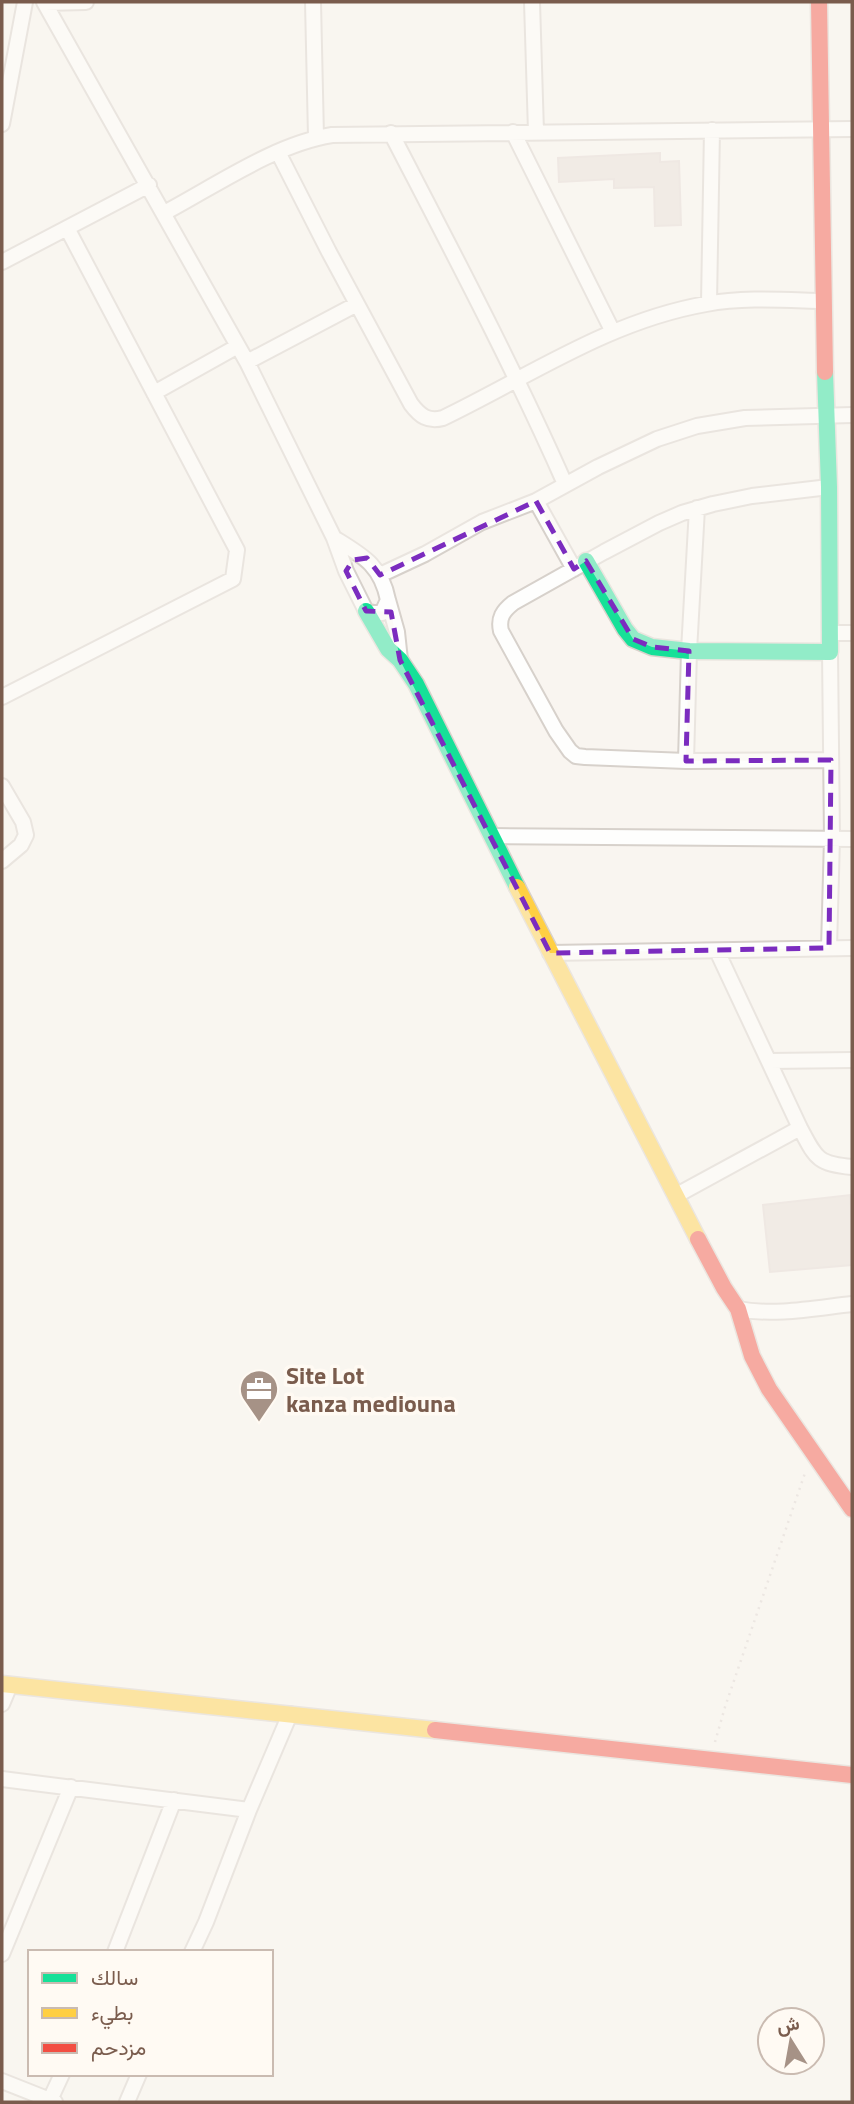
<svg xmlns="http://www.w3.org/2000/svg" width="854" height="2104" font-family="'Titillium Web',Vazirmatn,sans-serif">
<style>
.building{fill:#e6ded7;stroke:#e2d8d2;stroke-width:2}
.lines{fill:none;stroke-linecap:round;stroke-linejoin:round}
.street-casing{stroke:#d7d1cb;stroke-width:18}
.fast-casing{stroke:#d9d2cb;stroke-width:19}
.slow-casing{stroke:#d9d2cb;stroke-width:19}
.jam-casing{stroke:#d9d2cb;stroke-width:19}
.path{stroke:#dcd5d0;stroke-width:2.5;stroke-dasharray:2 5;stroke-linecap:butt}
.street{stroke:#fefefd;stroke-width:14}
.fast{stroke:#16e098;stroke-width:16}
.slow{stroke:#ffcf43;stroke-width:16}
.jam{stroke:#f24e42;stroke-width:16}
.marked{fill:none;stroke:#7b2cbf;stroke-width:5;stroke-dasharray:14 9;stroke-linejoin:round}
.labels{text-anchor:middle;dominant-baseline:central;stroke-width:7;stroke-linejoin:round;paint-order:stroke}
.poi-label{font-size:24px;font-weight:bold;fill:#7a5c4d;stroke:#fffaf3;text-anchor:start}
</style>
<rect width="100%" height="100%" fill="#f9f5f0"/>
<path class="building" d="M660 153V162L679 161 681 225 655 226 654 187 614 188V179L559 182 558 158Z
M850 1195 852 1219V1265L770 1272 763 1205Z"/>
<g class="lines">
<g class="street-casing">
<path id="street" d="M44 2 247 362 334 538 346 571 366 611 373 613H382L388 600C381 565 363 556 334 538
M313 2 316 137
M532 2 536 132
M45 3 86 2
M2 124 25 2
M513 132 613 332
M391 133C451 249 512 364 565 484
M278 152 329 252 411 404C420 416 428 422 443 418 530 376 609 321 706 304 744 297 784 300 823 301
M164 213C215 186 275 144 332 135L852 129
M2 262 149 185
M709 303 712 130
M247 362 357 304
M154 393 238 346
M829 487 752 496 713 504 682 513 659 523 604 552 513 603C503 611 498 618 501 631L556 731 570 751 576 756 585 757 686 761 831 760
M536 501 574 569
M380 575 425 554 482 522 536 501 598 467 657 439 697 426 745 418 852 415
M388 600 397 632 400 660
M830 633H852
M2 697 233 579 237 550 67 228
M686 761 689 651 697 508
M2 786 23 822 26 835 21 845 2 861
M492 836 852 839
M829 948 832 838 830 652
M717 951 800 1128C816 1158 817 1164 852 1167
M550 953 852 948
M770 1061 852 1060
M677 1195 800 1128
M738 1309C775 1316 815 1308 852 1304
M2 1704 10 1685
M2 1779 249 1810
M115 1952 174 1800
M192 1952 206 1922 249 1810 290 1714
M2 1954 71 1787
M2 2081 55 2102
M50 2100 62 2074
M127 2102 139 2074"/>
</g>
<g class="fast-casing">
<path id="fast" d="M586 561 625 629 633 639 652 647 689 651 830 652 829 487 825 372
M366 611 388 649 400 660 416 684 517 887"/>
</g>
<g class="slow-casing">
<path id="slow" d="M517 887 698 1239
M2 1684 435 1730"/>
</g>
<g class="jam-casing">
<path id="jam" d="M819 2 825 372
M698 1239 724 1288 738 1309 752 1356 769 1389 852 1509
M435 1730 852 1775"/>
</g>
<path class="path" d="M715 1742 725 1707 805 1473"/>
<use href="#street" class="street"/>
<use href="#fast" class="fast"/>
<use href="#slow" class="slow"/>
<use href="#jam" class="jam"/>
</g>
<path d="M0 0H854V2104H0ZM536 501 574 569 586 561 633 639 652 647 689 651 686 761 831 760 829 948 550 953 400 660 391 612 366 611 346 571 353 560 367 558 380 575Z" fill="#f9f5f0" fill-opacity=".55" fill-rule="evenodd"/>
<path class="marked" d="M536 501 574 569 586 561 633 639 652 647 689 651 686 761 831 760 829 948 550 953 400 660 391 612 366 611 346 571 353 560 367 558 380 575Z"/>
<defs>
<g id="office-pin" transform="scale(2.0125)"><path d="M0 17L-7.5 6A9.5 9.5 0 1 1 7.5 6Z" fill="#a69286" stroke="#fffaf3"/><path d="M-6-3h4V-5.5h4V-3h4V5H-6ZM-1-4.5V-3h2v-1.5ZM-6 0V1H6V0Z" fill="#fff"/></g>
</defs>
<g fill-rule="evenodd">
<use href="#office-pin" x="259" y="1389"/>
</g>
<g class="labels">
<g class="poi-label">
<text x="286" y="1375">Site Lot<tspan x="286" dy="28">kanza mediouna</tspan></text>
</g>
</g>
<rect width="854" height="2104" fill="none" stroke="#7a5c4d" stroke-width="7"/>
<rect x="28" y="1950" width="245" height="126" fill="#fffaf3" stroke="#cabbb1" stroke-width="2"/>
<rect x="42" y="1973" width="35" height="10" fill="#16e098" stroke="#cabbb1" stroke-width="2"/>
<text x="91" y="1985" font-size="21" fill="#7a5c4d">سالك</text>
<rect x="42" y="2008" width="35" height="10" fill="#ffcf43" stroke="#cabbb1" stroke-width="2"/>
<text x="91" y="2020" font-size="21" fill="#7a5c4d">بطيء</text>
<rect x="42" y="2043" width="35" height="10" fill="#f24e42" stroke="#cabbb1" stroke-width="2"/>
<text x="91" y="2055" font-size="21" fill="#7a5c4d">مزدحم</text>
<g transform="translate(791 2041) rotate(349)"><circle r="33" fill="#fffaf3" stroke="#cabbb1" stroke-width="2"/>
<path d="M0-5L12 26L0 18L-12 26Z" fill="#a69286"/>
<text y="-10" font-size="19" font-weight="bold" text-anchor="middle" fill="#7a5c4d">ش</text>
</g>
</svg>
